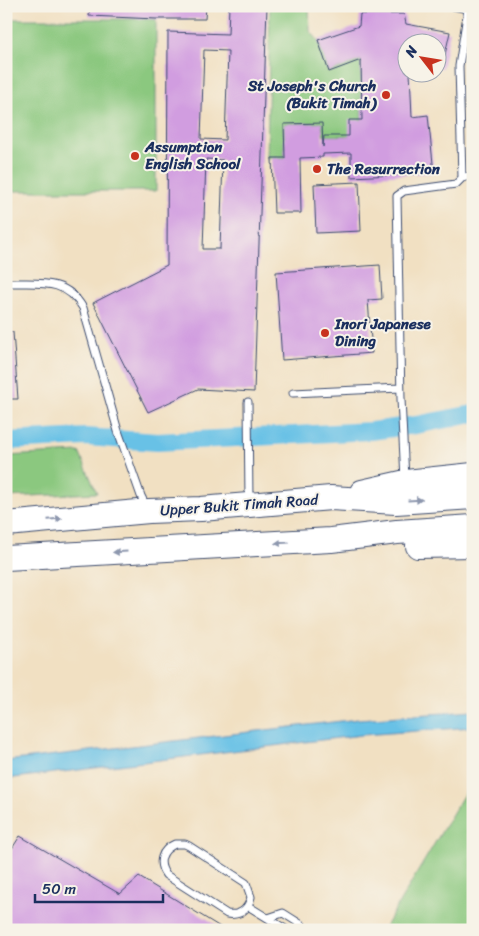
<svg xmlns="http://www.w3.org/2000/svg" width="479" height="936" font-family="Sriracha,sans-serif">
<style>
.green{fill:#8bc87f;stroke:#537c6e}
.water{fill:#68c1e6;stroke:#4278a2}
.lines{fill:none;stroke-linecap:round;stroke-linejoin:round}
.canal{stroke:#68c1e6;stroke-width:18}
.building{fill:#d19de0;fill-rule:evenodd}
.service-casing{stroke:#3b4a6d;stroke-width:9}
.trunk-casing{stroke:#3b4a6d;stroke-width:26}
.service{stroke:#fff;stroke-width:7}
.trunk{stroke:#fff;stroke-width:24}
.oneway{fill:#8d97ae}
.poi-dot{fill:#c8321e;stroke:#f7f3e8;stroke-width:2}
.labels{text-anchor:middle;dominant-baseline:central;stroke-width:4;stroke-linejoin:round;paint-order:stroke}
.poi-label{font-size:15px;font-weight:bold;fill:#1b2f5e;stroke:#f7f3e8;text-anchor:start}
.street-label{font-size:15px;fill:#1b2f5e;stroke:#f7f3e8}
</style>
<rect width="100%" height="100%" fill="#f7f3e8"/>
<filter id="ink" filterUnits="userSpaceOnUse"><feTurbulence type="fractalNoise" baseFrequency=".02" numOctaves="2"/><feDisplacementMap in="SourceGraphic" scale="10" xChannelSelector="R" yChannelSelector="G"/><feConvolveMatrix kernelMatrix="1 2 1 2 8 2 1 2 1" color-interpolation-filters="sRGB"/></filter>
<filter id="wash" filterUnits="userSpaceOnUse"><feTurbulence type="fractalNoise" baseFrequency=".0096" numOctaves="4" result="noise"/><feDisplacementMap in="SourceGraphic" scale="20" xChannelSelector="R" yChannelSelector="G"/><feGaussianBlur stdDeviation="1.12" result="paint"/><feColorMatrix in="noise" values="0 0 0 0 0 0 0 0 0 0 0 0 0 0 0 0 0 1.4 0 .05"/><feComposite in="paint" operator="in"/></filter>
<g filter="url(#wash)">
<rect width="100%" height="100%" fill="#f1e0c2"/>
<path class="green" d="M270 6H309L310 31 318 40 329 72 361 60 362 120 349 136H324L322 123 284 124 285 158H267Z
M6 19H156V191H6Z
M79 452 97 493 6 497V456Z
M473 779V930H383Z"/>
<path class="water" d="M473 711V727L362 735 6 779V761L358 719Z"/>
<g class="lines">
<path class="canal" d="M6 441 86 437 157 442 371 431 416 425 473 414"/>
</g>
<g id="blocks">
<path class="building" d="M90 6H206L205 19H156L89 16Z
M229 6H267L254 392 198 389 148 412 93 303 167 265 168 32 228 34ZM204 50 228 51 225 140 201 139ZM206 159 223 160 220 249H203Z
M360 14H404L406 24 450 32 442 68 436 67V42H406V72H410L412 117 428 115 434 173 351 177V153L323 154V157L300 158 301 213H274L272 158H285L284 124 322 123 323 147 324 136H349V120H362L361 60 329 72 318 40 359 26Z
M359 182 361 231 316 233 314 184Z
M380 265 382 299 368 300 372 353 282 360 276 272Z
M6 332H13L18 399H6Z
M20 836 120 894 139 877 225 930H6V858Z"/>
</g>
</g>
<g filter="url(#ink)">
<use href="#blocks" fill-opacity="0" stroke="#3b4a6d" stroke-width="1"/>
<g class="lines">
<g class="service-casing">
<path id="service" d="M453 6 468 9 459 66 462 178
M6 283C38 284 65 277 83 308L118 431 141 496 147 508
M293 393 400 388
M248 402 249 501
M405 479 401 399 397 196 404 191 456 184 462 178 473 175
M175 844H185L189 846 246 883 251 897C248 910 240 916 227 914L166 875C157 863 161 850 175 844Z
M248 906 287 930
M268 918 283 913 302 925 304 930"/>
</g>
<g class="trunk-casing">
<path id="trunk" d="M362 492 406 482 473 475
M6 524 149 511 201 509 331 498 396 502 473 497
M418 546 473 545
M6 558 331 540 397 532 473 527"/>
</g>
<use href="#service" class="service"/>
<use href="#trunk" class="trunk"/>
</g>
<defs><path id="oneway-solid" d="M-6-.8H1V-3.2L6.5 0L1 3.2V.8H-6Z" transform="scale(1.25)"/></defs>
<g class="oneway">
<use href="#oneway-solid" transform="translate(415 500) rotate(-4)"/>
<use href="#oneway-solid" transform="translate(55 519) rotate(-5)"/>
<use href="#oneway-solid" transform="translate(282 543) rotate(177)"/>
<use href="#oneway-solid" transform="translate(120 552) rotate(177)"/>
</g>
</g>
<g class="poi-dot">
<circle cx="386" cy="95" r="5"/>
<circle cx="135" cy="156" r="5"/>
<circle cx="317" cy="169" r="5"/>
<circle cx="325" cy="333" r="5"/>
</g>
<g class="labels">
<g class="poi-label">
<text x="376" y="86" text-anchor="end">St Joseph's Church<tspan x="376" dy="17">(Bukit Timah)</tspan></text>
<text x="145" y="147">Assumption<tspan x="145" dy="17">English School</tspan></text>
<text x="327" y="169">The Resurrection</text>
<text x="335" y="324">Inori Japanese<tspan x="335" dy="17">Dining</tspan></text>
</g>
<g class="street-label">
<text transform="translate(239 505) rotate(-4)">Upper Bukit Timah Road</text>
</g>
</g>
<rect width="479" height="936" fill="none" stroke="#f7f3e8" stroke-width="25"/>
<g transform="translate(422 58) rotate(301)"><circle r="24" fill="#f7f3e8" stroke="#9fa5b1"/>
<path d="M0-4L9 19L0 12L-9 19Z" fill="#c8321e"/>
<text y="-8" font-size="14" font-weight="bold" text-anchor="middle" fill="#1b2f5e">N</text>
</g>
<path d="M35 894v8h128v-8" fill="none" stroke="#1b2f5e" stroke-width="2.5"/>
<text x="42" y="894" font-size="15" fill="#1b2f5e" stroke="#f7f3e8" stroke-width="4" paint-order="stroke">50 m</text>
</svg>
